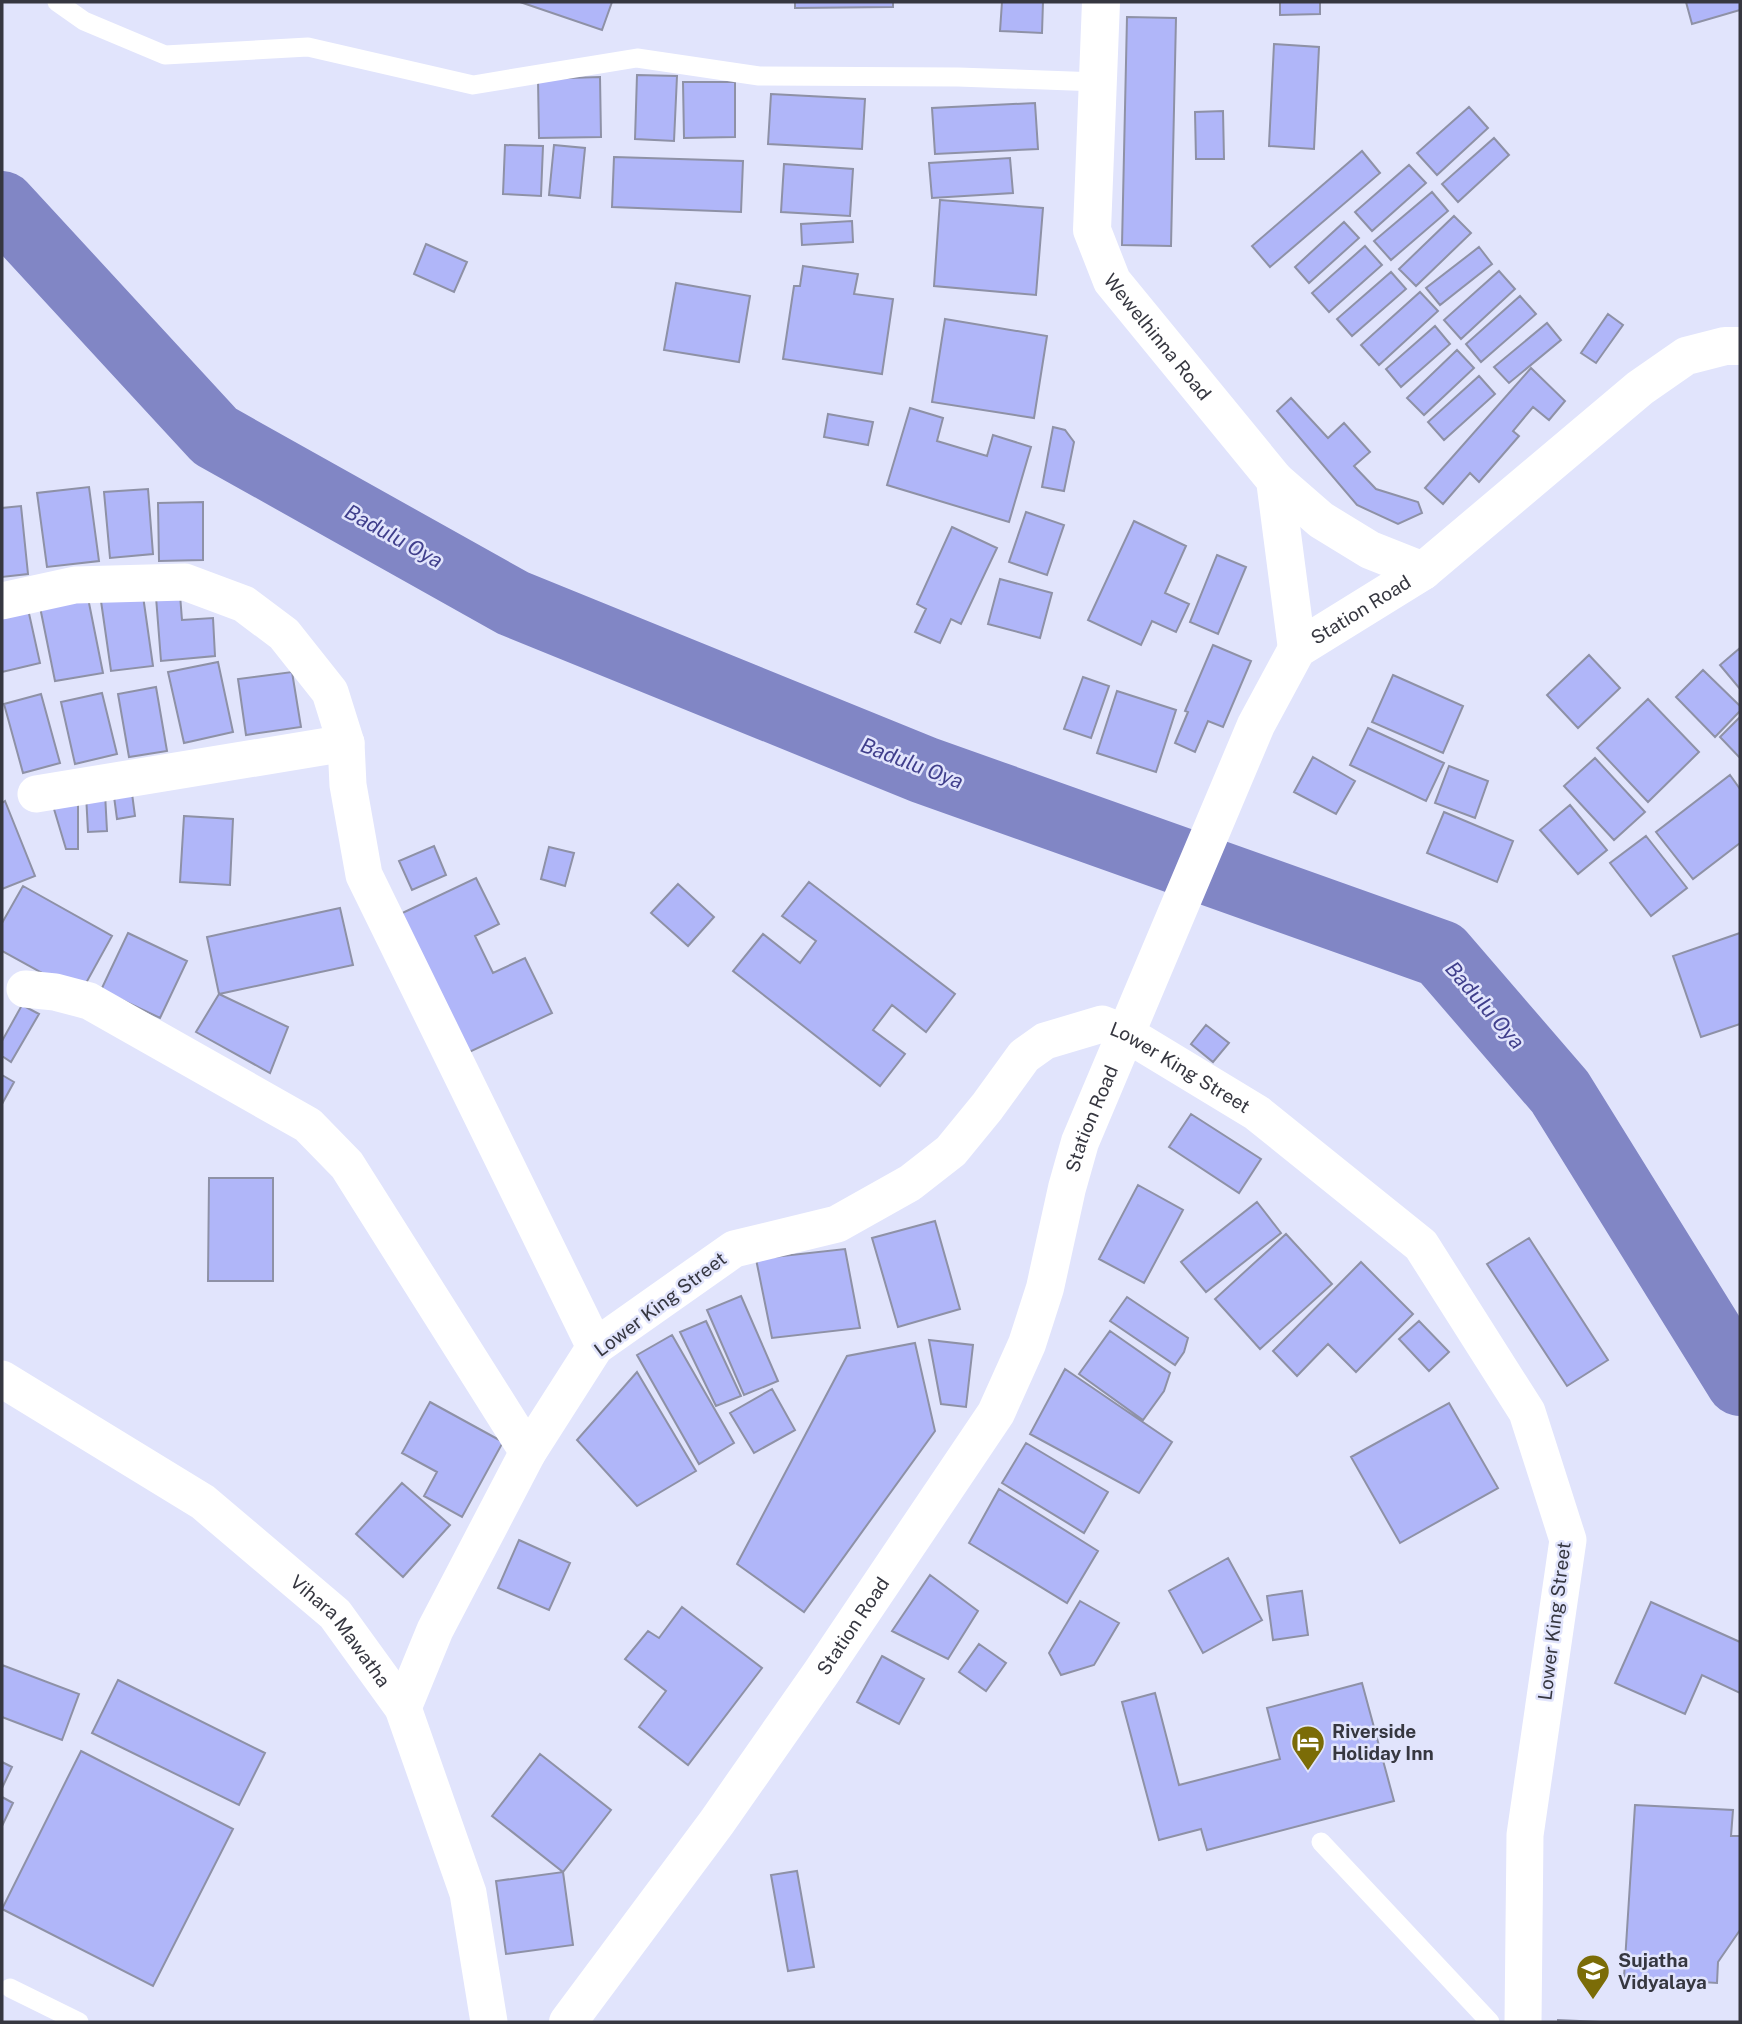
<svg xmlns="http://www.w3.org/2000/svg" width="1742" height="2024" font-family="'Public Sans',sans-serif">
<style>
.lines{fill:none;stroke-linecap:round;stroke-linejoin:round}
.river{stroke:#8186c5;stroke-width:68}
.building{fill:#b0b6f9;stroke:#8e91a6;stroke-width:2}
.service{stroke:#fff;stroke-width:19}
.minor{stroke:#fff;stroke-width:37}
.tertiary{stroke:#fff;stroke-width:38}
.primary{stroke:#fff;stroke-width:38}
.labels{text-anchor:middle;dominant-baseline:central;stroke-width:5;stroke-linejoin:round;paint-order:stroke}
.street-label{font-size:19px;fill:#363740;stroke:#e1e4fc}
.poi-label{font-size:19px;font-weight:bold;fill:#363740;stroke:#e1e4fc;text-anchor:start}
.water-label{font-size:21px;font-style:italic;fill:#403f8c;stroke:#e1e4fc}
</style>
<rect width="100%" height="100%" fill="#e1e4fc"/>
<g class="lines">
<path class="river" d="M2 205 215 436 513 603 924 770 1441 954 1560 1092 1740 1382"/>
</g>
<path class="building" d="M520 2H612L602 30Z
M795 2H893V7L795 8Z
M1002 2H1043L1042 33 1000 31Z
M1280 2H1320V14L1280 15Z
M1686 2H1740V10L1692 24Z
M1127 17 1176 18 1171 246 1122 245Z
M1274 44 1319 47 1314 149 1269 146Z
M637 75 677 76 674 141 635 139Z
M600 77 601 137 539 138 538 79Z
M683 82H735V137L684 138Z
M771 94 865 99 862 149 768 144Z
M1035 103 1038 149 935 154 932 108Z
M1469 107 1488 128 1437 175 1417 153Z
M1223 111 1224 159H1196L1195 112Z
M1494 138 1509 155 1458 202 1442 184Z
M505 145 543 146 541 196 503 194Z
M554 145 585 148 580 198 549 195Z
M1362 151 1380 173 1270 267 1252 246Z
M614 157 743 161 741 212 612 207Z
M1010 158 1013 193 932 198 929 163Z
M784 164 853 169 850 216 781 212Z
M1409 165 1426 183 1372 231 1355 212Z
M1432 192 1448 211 1391 260 1374 241Z
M940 200 1043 208 1036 295 934 286Z
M1454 216 1471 233 1416 286 1399 269Z
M852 221 853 242 802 245 801 224Z
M1344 222 1359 238 1309 283 1295 267Z
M426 244 467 262 454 292 414 274Z
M1365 246 1382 265 1329 312 1312 293Z
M1479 247 1492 264 1440 305 1426 288Z
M803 266 858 274 854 294 893 299 882 374 783 359 794 286H800Z
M1499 271 1515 289 1461 339 1444 320Z
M1391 272 1406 289 1352 336 1337 319Z
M676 283 750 296 739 362 664 350Z
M1420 292 1438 311 1379 365 1361 345Z
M1520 296 1536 314 1481 362 1466 344Z
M1608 314 1623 325 1596 363 1581 353Z
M945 319 1047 336 1034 418 932 402Z
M1547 323 1561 340 1509 383 1494 367Z
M1435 326 1450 344 1401 387 1386 369Z
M1457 350 1474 368 1424 415 1407 398Z
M1531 368 1565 401 1549 420 1533 407 1513 431 1519 436 1479 482 1470 473 1443 504 1425 488Z
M1479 376 1495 394 1444 440 1428 422Z
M1291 398 1328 438 1344 423 1370 452 1354 466 1376 489 1418 502 1422 513 1398 524 1357 505 1277 411Z
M910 408 943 418 937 441 987 456 993 435 1031 447 1009 522 887 485Z
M828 414 873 422 868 445 824 437Z
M1053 427 1065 430 1074 442 1064 491 1042 487Z
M89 487 99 561 47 567 37 493Z
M148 489 153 554 110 558 104 492Z
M203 502V560L159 561 158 503Z
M21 506 28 574 2 577V508Z
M1026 512 1064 525 1047 575 1009 562Z
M1134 521 1186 546 1165 593 1189 604 1176 632 1152 621 1141 645 1088 620Z
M952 527 997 548 961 624 951 619 940 643 915 632 926 609 917 604Z
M1217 555 1246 567 1218 634 1190 622Z
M1000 579 1052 593 1040 638 988 624Z
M142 589 153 666 111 671 100 594Z
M180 595 182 620 213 618 215 656 161 661 156 597Z
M88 598 103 673 55 681 40 607Z
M26 600 40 663 2 672V605Z
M1213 645 1251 661 1223 727 1208 721 1195 752 1175 743 1188 712 1185 711Z
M1740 648V689L1720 665Z
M1589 655 1620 688 1578 728 1547 695Z
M218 662 233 732 184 743 168 672Z
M1703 670 1740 706V711L1715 737 1676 697Z
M292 672 301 727 246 735 238 679Z
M1393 675 1463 706 1443 753 1372 722Z
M1083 677 1109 686 1091 738 1064 729Z
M156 687 167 751 129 757 118 694Z
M1117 691 1176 710 1156 772 1097 753Z
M102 693 117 754 75 764 61 702Z
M41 694 60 763 23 773 4 704Z
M1648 699 1699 752 1648 802 1597 748Z
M1740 717V758L1720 737Z
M1368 728 1444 763 1426 801 1350 765Z
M1313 757 1355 781 1336 814 1294 792Z
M1595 758 1645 812 1614 840 1564 786Z
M1449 766 1488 781 1475 818 1435 803Z
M1730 775 1740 789V843L1693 879 1656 832Z
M131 786 135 816 117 819 113 789Z
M105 793 107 831 88 832 86 794Z
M51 799H78V849H66Z
M5 801 35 876 2 889V803Z
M1570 805 1607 850 1578 874 1540 830Z
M1444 812 1513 841 1497 882 1427 853Z
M184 816 233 819 230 885 180 882Z
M1646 836 1687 888 1651 916 1610 863Z
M434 846 446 875 412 890 399 861Z
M549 847 574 853 565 886 541 879Z
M476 878 499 924 475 936 493 973 525 958 552 1013 463 1055 396 916Z
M809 882 955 994 926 1032 892 1005 873 1030 905 1054 880 1086 733 971 763 934 800 963 816 941 782 916Z
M678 884 714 917 688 946 651 913Z
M23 886 112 936 80 994 2 951V923Z
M340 908 353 965 219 994 207 937Z
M128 933 187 961 160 1018 101 990Z
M1740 933V1024L1701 1037 1673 956Z
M219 994 288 1027 270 1073 196 1032Z
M22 1005 39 1014 11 1062 2 1056V1041Z
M1206 1025 1229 1043 1213 1062 1191 1044Z
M2 1075 14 1082 2 1104Z
M1191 1114 1261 1159 1239 1193 1169 1147Z
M209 1178H273V1281H208Z
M1138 1185 1183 1210 1144 1283 1099 1259Z
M1257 1202 1281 1233 1206 1292 1181 1262Z
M935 1221 960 1309 898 1327 872 1238Z
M1286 1234 1332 1284 1260 1349 1215 1299Z
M1529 1238 1608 1360 1567 1386 1487 1264Z
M845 1249 860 1328 772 1338 756 1259Z
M1361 1262 1413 1314 1356 1372 1328 1344 1297 1376 1273 1351Z
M741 1296 778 1381 744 1395 707 1310Z
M1127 1297 1188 1338 1184 1352 1175 1365 1110 1321Z
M706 1321 741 1396 716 1406 680 1332Z
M1419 1321 1449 1352 1429 1371 1399 1339Z
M1110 1331 1170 1373 1164 1391 1143 1420 1079 1374Z
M672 1335 734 1443 699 1464 637 1355Z
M929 1340 973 1345 966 1407 941 1404Z
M915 1343 935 1431 804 1612 737 1564 847 1356Z
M1065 1369 1172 1442 1139 1493 1030 1434Z
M637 1372 696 1471 637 1506 577 1440Z
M772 1389 795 1430 754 1453 730 1413Z
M430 1402 503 1442 462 1517 424 1496 437 1472 402 1453Z
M1449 1403 1498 1488 1400 1543 1351 1457Z
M1026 1443 1108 1492 1084 1533 1002 1483Z
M402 1483 450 1525 403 1577 356 1534Z
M999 1489 1098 1551 1067 1603 969 1543Z
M519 1540 570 1563 549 1610 498 1588Z
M1228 1558 1262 1620 1203 1653 1169 1591Z
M930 1575 978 1611 948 1659 892 1631Z
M1302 1591 1308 1635 1273 1640 1267 1596Z
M1080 1601 1119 1623 1094 1665 1061 1675 1049 1653Z
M1651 1602 1740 1642V1693L1702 1675 1685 1714 1615 1683Z
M682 1607 762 1668 688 1765 639 1727 666 1691 625 1659 648 1631 659 1638Z
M979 1644 1006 1663 986 1691 959 1672Z
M882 1656 924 1679 899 1724 857 1702Z
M2 1665 79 1694 62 1740 2 1717Z
M118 1680 265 1753 239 1805 92 1733Z
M1362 1683 1394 1801 1207 1850 1201 1829 1159 1840 1122 1702 1155 1693 1179 1785 1280 1759 1267 1708Z
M81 1751 233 1829 153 1986 2 1909Z
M540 1754 611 1810 563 1872 492 1816Z
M2 1762 12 1767 2 1788Z
M2 1797 13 1803 2 1826Z
M1635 1805 1733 1810 1731 1836H1740V1930L1718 1962 1717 1983 1624 1977Z
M797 1871 814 1967 788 1971 771 1875Z
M563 1872 573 1945 506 1954 496 1881Z
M1558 2020 1601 2022H1558Z"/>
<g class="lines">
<path class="service" d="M57 2 84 21 165 55 308 47 473 85 637 58 759 76 958 77 1099 82
M1321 1842 1490 2022
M10 1988 79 2022"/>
<g class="minor">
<path d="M2 601 75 585 185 582 244 604 284 634 330 692 346 743 348 785 364 875 595 1347"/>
<path d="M36 794 346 743"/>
<path d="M25 989 55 992 89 1001 308 1125 347 1165 528 1452"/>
<path id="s1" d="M2 1379 203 1502 335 1614 403 1708 468 1893 489 2022"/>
<path id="s2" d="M403 1708 435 1630 528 1452 595 1347 734 1249 837 1224 910 1183 951 1151 987 1107 1024 1056 1045 1041 1102 1024 1125 1033 1257 1113 1421 1245 1527 1412 1568 1540 1525 1835 1523 2022"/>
</g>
<g class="tertiary">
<path id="s3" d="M1101 2 1092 230 1112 281 1275 480 1297 649"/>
<path d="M1275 480 1321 520 1370 550 1423 571"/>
</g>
<path class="primary" id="s4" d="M568 2022 717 1822 821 1673 996 1413 1027 1344 1045 1288 1067 1188 1080 1142 1256 725 1297 649 1423 571 1640 388 1686 356 1725 346H1740"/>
</g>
<defs>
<g id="hotel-pin" transform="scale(1.75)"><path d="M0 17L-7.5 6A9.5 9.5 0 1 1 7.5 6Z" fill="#7b6c07" stroke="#e1e4fc"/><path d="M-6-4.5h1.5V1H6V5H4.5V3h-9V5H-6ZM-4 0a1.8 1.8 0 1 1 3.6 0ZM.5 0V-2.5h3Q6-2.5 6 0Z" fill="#fff"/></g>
<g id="school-pin" transform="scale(1.75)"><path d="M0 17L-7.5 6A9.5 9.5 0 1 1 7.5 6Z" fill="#7b6c07" stroke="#e1e4fc"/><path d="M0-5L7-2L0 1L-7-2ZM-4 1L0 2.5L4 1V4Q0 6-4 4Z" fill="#fff"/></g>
</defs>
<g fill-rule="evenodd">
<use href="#hotel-pin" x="1308" y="1742"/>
<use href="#school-pin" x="1593" y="1971"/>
</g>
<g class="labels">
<g class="street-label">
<text stroke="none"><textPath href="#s3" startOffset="355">Wewelhinna Road</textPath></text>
<text stroke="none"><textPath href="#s4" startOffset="1643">Station Road</textPath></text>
<text stroke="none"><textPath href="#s2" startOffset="1116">Lower King Street</textPath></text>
<text stroke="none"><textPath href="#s4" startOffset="1055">Station Road</textPath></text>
<text transform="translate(660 1304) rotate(-37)">Lower King Street</text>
<text transform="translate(1554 1621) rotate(-83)">Lower King Street</text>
<text stroke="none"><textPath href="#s4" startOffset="488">Station Road</textPath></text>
<text stroke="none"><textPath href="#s1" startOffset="425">Vihara Mawatha</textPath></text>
</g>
<g class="poi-label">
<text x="1332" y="1731">Riverside<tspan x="1332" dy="22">Holiday Inn</tspan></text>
<text x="1618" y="1960">Sujatha<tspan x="1618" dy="22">Vidyalaya</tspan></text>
</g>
<g class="water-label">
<text transform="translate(394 536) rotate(29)">Badulu Oya</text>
<text transform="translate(912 763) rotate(21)">Badulu Oya</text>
<text transform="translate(1485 1005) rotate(49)">Badulu Oya</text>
</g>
</g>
<rect width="1742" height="2024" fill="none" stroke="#363740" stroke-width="7"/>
</svg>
